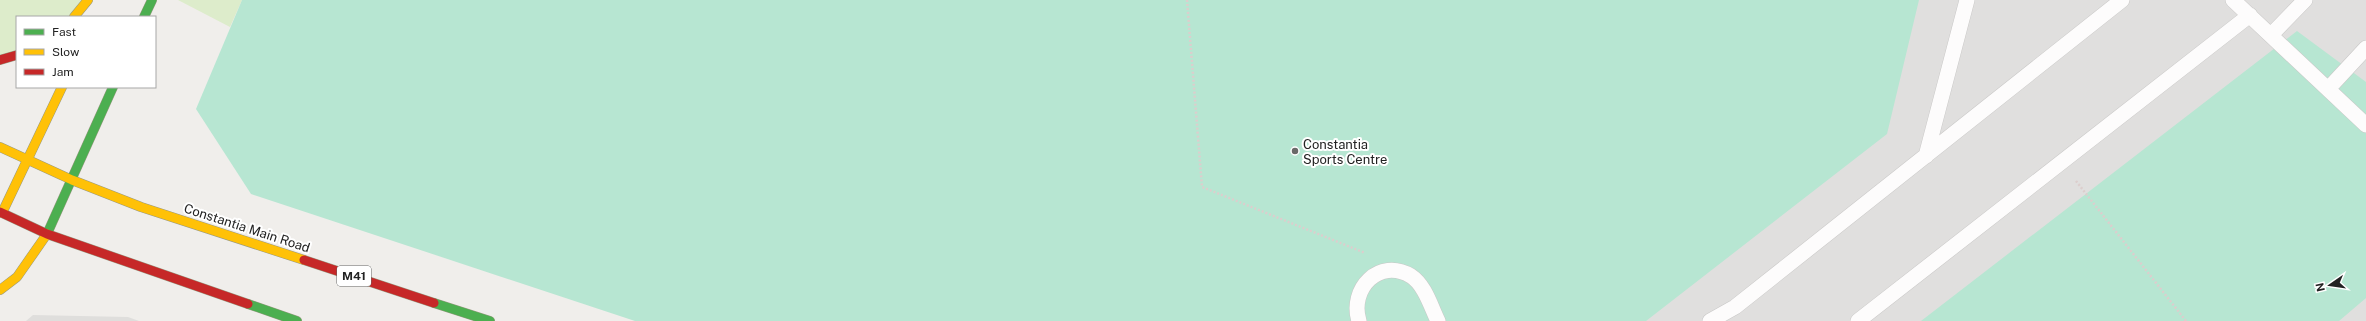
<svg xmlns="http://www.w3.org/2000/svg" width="2366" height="321" font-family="'Public Sans',sans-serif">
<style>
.residential{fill:#dfdedc}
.grass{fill:#ddeccb}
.pitch{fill:#b7e6d2}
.parking{fill:#e0dfde}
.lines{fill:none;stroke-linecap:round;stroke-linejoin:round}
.lane-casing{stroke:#c9c8c7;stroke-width:16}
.fast-casing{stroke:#999a82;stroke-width:10}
.slow-casing{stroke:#999a82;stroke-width:10}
.jam-casing{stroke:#999a82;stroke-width:10}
.path{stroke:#dccecd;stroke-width:2.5;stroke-dasharray:2 2;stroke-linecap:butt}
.lane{stroke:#fdfcfc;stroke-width:15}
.fast{stroke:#4caf50;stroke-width:9}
.slow{stroke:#ffc107;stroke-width:9}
.jam{stroke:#c62828;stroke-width:9}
.poi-dot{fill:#6a6968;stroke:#fff;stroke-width:1.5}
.labels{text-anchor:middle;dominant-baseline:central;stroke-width:4;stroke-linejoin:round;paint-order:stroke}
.shield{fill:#fff;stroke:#646464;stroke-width:1}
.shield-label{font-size:12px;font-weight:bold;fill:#222}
.poi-label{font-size:13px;fill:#222;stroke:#fff;text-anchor:start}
.street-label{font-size:13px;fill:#222;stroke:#fff}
</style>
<rect width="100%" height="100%" fill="#f0eeeb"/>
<path class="residential" d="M33 315 128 317 139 321H26Z"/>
<path class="grass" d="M0 0H88L74 17H17V55L0 60Z
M178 0H242L230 27Z"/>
<path class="pitch" d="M242 0H2366V321H635L251 194 196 109Z"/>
<path class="parking" d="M1919 0H2366V82L2297 31 1921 321H1646L1887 134Z
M2366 298V321H2339Z"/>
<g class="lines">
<g class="lane-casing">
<path id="lane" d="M2233 0 2366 125
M2271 35 2305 0
M2328 89 2366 48
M1926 156 1967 0
M1359 321C1349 289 1379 257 1411 276 1425 285 1431 307 1438 321
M1710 321 1735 307 2122 0
M1858 321 2250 15"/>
</g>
<g class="fast-casing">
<path id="fast" d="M144 17 152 0
M47 234 113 87
M434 303 490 321
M248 304 297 321"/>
</g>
<g class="slow-casing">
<path id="slow" d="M74 17 88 0
M0 147 72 180 141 207 304 260
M2 213 62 87
M0 290 17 277 47 234"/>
</g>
<g class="jam-casing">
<path id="jam" d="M0 60 17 55
M0 212 47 234 248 304
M304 260 434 303"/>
</g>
<path class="path" d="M1187 0 1202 187 1365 253
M2076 181 2186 321"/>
<use href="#lane" class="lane"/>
<use href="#fast" class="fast"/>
<use href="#slow" class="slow"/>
<use href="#jam" class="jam"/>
</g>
<circle class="poi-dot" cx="1295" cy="151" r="4"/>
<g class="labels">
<rect class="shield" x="337" y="266" width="34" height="20" rx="3"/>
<g class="shield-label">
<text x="354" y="276">M41</text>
</g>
<g class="poi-label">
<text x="1303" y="144">Constantia<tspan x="1303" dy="15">Sports Centre</tspan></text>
</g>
<g class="street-label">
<text transform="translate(247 228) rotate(18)">Constantia Main Road</text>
</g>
</g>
<rect x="16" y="16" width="140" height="72" fill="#ffffff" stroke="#a7a7a7"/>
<rect x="24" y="29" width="20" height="6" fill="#4caf50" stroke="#a7a7a7"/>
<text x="52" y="36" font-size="12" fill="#222222">Fast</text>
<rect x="24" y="49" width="20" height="6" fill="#ffc107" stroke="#a7a7a7"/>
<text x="52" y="56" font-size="12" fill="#222222">Slow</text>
<rect x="24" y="69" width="20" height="6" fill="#c62828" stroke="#a7a7a7"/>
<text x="52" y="76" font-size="12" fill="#222222">Jam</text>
<g transform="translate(2330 285) rotate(257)" stroke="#ffffff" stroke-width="3" paint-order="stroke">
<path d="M0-3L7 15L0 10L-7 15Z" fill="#222222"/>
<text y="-6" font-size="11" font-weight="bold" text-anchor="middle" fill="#222222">N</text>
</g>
</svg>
